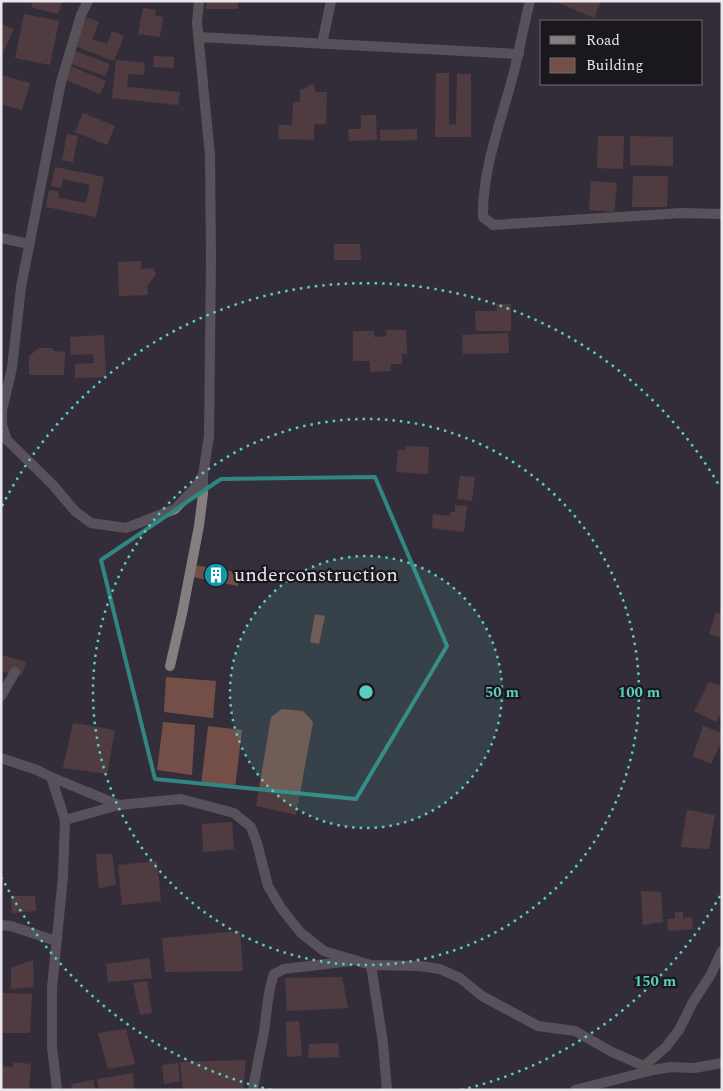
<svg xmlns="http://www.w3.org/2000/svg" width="723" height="1091" font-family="Spectral,serif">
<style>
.building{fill:#744f48}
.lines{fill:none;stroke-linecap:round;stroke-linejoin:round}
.street{stroke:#867d7e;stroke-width:10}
.marked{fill:none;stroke:#308781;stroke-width:4;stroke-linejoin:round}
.ring{fill:none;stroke:#58cec0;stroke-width:2.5;stroke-dasharray:2.5 5}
.labels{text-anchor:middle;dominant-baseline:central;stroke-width:4.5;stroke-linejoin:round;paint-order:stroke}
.poi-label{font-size:20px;fill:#e9e6ed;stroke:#1a181d;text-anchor:start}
.centre{fill:#58cec0;stroke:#1a181d;stroke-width:2.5}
.ring-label{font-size:15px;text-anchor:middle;font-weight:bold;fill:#58cec0;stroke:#1a181d;stroke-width:4.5;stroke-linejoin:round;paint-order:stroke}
</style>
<rect width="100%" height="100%" fill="#332e3a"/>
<path class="building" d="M33 1H62L58 14 31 7Z
M207 1H238V9H206Z
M554 1H601L594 18Z
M143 8 156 10 155 16 163 17 160 37 138 34Z
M24 14 59 21 50 65 15 58Z
M86 17 99 22 92 39 107 44 112 31 124 36 114 61 75 46Z
M1 24 14 29 3 53 1 52Z
M75 51 110 64 105 76 71 64Z
M154 56 174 57V68L153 67Z
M116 60 145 63 144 75 128 74 127 87 180 92 178 105 112 98Z
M70 66 106 81 100 94 64 79Z
M436 73H449V125L456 124 457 74H471V137H435Z
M1 75 30 83 22 110 1 104Z
M313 84 316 92H327L326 124H314V140L278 139 279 125H292L293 102H300V90Z
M83 113 115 126 107 145 75 132Z
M361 115H376L377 140 349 141 348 129H361Z
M417 129V140L380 141V130Z
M67 134 78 136 73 162 62 160Z
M598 136H624L623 169 597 168Z
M630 136 673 137V166L630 165Z
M55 167 104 177 96 217 46 207 49 190 58 191 59 198 86 203 90 185 63 179 61 188 51 186Z
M633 176H668L667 207H632Z
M591 181 617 183 614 212 589 210Z
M334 244H360L361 260H334Z
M141 261V269L153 268 156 274 147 286 148 295 119 296 118 262Z
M496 304H511V331H476L475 311H497Z
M386 330H406L407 354H402V364H391V371L370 372V361H353V331H374V337L387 336Z
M508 333 509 353 463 354 462 335Z
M104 335 106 377 75 378V364L94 363 93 354 71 355 70 337Z
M39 348H53V351L65 352 64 375H29V356Z
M405 446 429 447 428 474 396 472 398 450H405Z
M460 476 475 477 472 501 457 499Z
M455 505 467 506 464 532 432 528 433 514 450 516V512H455Z
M194 565 240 573 238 586 192 577Z
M716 612 722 614V638L709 634Z
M315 614 325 616 319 644 310 642Z
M1 655 26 662 22 675 3 672 1 676Z
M166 677 216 681 213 718 164 712Z
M709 682 722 686V711L716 722 694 711Z
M282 709 303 711 313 722 296 815 256 806 271 717Z
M163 722 195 725 192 775 157 770Z
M73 723 115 730 107 774 63 768Z
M208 726 242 730 235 789 201 785Z
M703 726 722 733V741L711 764 693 756Z
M687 810 715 815 709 849 681 847Z
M232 822 234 849 203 852 202 824Z
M96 854H112L116 885 99 888Z
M157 861 161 901 122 905 118 865Z
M641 891 661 892 663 922 643 925Z
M11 896H35L36 911 12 913Z
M675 912H683V918L692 917 693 929 668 931 667 919H675Z
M240 931 243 971 165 972 162 938Z
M149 958 152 978 108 982 106 964Z
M33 960 34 987 11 989V968Z
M342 977 348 1008 287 1011 285 978Z
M147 981 152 1013 140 1015 133 983Z
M1 993 32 994 30 1033H1Z
M299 1021 302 1056 287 1057 286 1022Z
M126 1029 135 1064 108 1069 98 1033Z
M338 1043 339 1057 308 1058 309 1044Z
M246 1060 243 1090H183L180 1062Z
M13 1062 31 1064 29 1089 1 1090V1066L13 1067Z
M178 1063 180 1081 164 1084 162 1065Z
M133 1073 134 1090H99L97 1079Z
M93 1080 95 1089 72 1090 71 1084Z"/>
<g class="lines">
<path class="street" d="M88 1 81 15 61 82 21 287 12 368 2 410V425L7 440 52 484 75 511 91 523 126 528 175 509 196 487 203 475
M530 1C523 27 519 54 512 79 500 124 482 171 483 217L493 225 682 213 722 214
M198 37 519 54
M322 44 331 1
M1 238 29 244
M170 666 182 614 199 526 203 494V475L209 436 211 257 210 155 197 23 199 1
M1 696 15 672
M1 758 37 770 51 777 119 805
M51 777 65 820 63 876 52 988V1047L57 1090
M65 820 119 805 181 799 234 813 251 827 257 843 268 886 281 908 301 933 324 951 371 965 420 966 440 969 460 978 482 996 538 1026 575 1031 612 1052 653 1070
M1 925 11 926 56 941
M371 965 383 1043 387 1090
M644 1066 666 1047 679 1030 693 1002 710 976 722 951
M253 1090C256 1070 260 1051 264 1032 267 1013 267 993 274 974L284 969 351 961
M575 1090 653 1070 671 1067 694 1068 722 1063"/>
</g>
<path d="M0 0H723V1091H0ZM375 477 447 646 356 799 155 779 101 560 221 479Z" fill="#332e3a" fill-opacity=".55" fill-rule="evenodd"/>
<path class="marked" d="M375 477 447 646 356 799 155 779 101 560 221 479Z"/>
<circle cx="366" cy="692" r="136" fill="#58cec0" fill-opacity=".12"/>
<g class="ring">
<circle cx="366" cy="692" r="136"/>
<circle cx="366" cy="692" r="273"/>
<path d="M720 896A409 409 0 0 1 461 1090M271 1090A409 409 0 0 1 2 878M2 506A409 409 0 0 1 720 487"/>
</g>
<defs>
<g id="building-disc" transform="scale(1.25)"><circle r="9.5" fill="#0f9aa8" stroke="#1a181d"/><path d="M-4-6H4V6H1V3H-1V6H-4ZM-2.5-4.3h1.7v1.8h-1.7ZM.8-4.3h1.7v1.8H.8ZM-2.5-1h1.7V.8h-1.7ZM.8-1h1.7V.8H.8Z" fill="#fff"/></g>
</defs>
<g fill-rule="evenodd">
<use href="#building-disc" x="216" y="575"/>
</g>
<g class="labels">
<g class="poi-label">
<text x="234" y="575">underconstruction</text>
</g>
</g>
<circle cx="366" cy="692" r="8" class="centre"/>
<g class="ring-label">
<text x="502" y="697">50 m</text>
<text x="639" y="697">100 m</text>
<text x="655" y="986">150 m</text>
</g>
<rect width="723" height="1091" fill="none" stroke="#e9e6ed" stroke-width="5"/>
<rect x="540" y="20" width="162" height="65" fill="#1a181d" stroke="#6d6a70"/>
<rect x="550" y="36" width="25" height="8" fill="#867d7e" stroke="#6d6a70"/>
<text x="586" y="45" font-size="15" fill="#e9e6ed">Road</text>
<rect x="550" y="58" width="25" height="15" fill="#744f48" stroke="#6d6a70"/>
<text x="586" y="70" font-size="15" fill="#e9e6ed">Building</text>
</svg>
